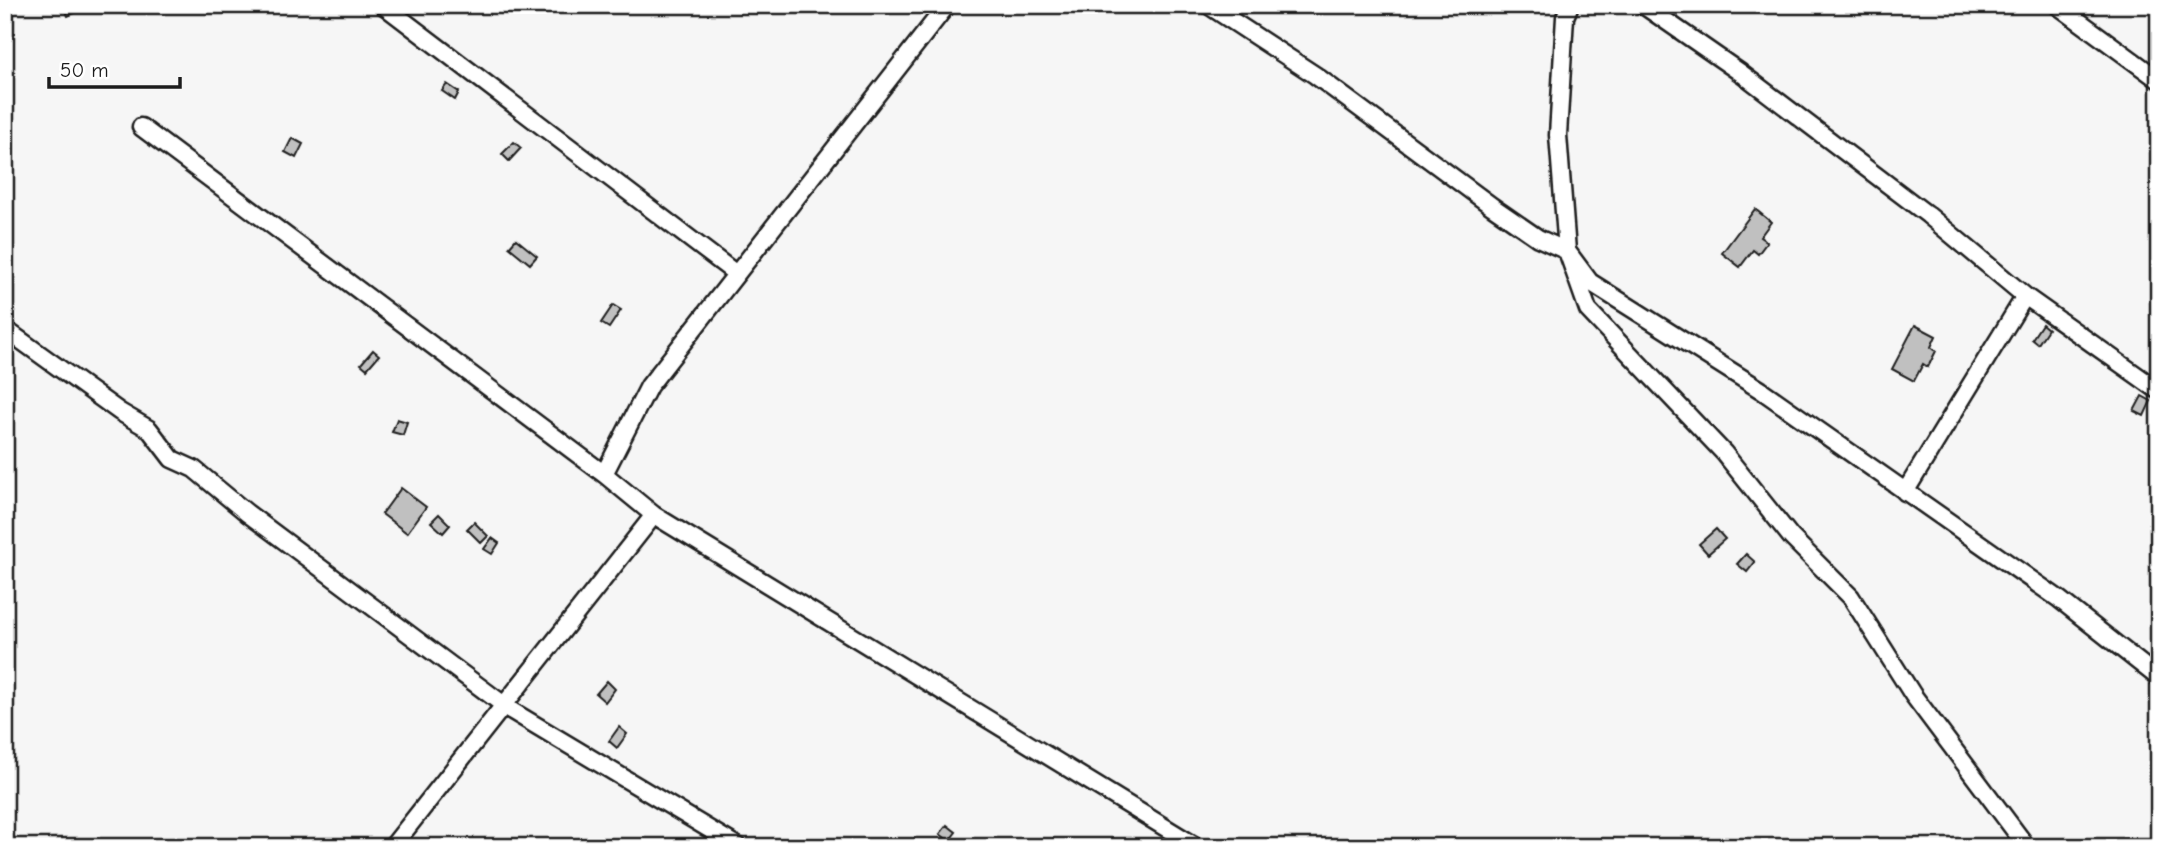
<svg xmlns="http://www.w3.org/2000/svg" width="2164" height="852" font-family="'Comic Neue',sans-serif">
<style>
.building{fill:#c0c0c0;stroke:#1c1c1c;stroke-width:2}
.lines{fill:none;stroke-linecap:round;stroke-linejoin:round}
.street-casing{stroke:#1c1c1c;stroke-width:21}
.street{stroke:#fff;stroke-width:16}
</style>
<rect width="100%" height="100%" fill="#f6f6f6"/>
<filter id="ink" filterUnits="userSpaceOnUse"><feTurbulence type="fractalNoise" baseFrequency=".0143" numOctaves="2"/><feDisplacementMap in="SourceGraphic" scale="14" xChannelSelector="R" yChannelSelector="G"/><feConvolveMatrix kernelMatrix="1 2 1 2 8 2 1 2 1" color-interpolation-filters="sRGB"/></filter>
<g filter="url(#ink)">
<path class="building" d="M63 5H88V7L68 16Z
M447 84 459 92 455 100 442 91Z
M292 138 303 144 296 158 285 152Z
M514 142 521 148 509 161 502 154Z
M1755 209 1771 222 1760 237 1767 242 1758 254 1753 250 1740 267 1722 253Z
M516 239 537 256 530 264 509 247Z
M613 305 621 310 609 328 601 323Z
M2042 324 2048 329 2038 344 2032 339Z
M1915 325 1936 336 1931 347 1936 351 1928 367 1923 364 1914 381 1892 369Z
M373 350 379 355 367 369 361 364Z
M2142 396 2151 401 2144 416 2134 411Z
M397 419 407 422 403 435 392 432Z
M401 488 426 507 407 533 382 514Z
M439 514 450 525 443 533 431 522Z
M474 522 488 536 481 543 467 529Z
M1716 529 1725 539 1708 554 1699 544Z
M492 538 499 543 492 554 484 549Z
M1746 554 1755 562 1747 572 1737 564Z
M607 681 615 689 605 702 596 694Z
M619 727 627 734 617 748 609 741Z
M947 825 956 832 949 841 940 834Z"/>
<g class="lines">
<g class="street-casing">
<path id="street" d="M383 5 735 273
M1208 5 1315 75 1493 207 1538 238 1567 251 1590 282 1761 390 2059 599 2159 678
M1570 5 1565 17 1558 135 1567 251 1588 310 1724 453 1791 537 1851 597 1913 695 2027 847
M1643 5 1741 73 1928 215 2025 296 2159 391
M2057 5 2159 80
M141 127 604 474 654 515 1197 847
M5 329 120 412 149 429 172 459 194 469 247 513 512 711 739 847
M604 474 649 386 947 5
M1905 492 2025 296
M392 847 654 515"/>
</g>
<use href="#street" class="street"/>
</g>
</g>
<rect width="2164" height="852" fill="none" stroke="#fff" stroke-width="28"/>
<rect x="14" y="14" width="2136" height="824" fill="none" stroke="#1c1c1c" stroke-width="2.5" filter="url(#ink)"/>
<path d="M49 77v10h131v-10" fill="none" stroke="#1c1c1c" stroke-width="3.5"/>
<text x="60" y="77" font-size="21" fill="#1c1c1c" stroke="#ffffff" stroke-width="5" paint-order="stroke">50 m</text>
</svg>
